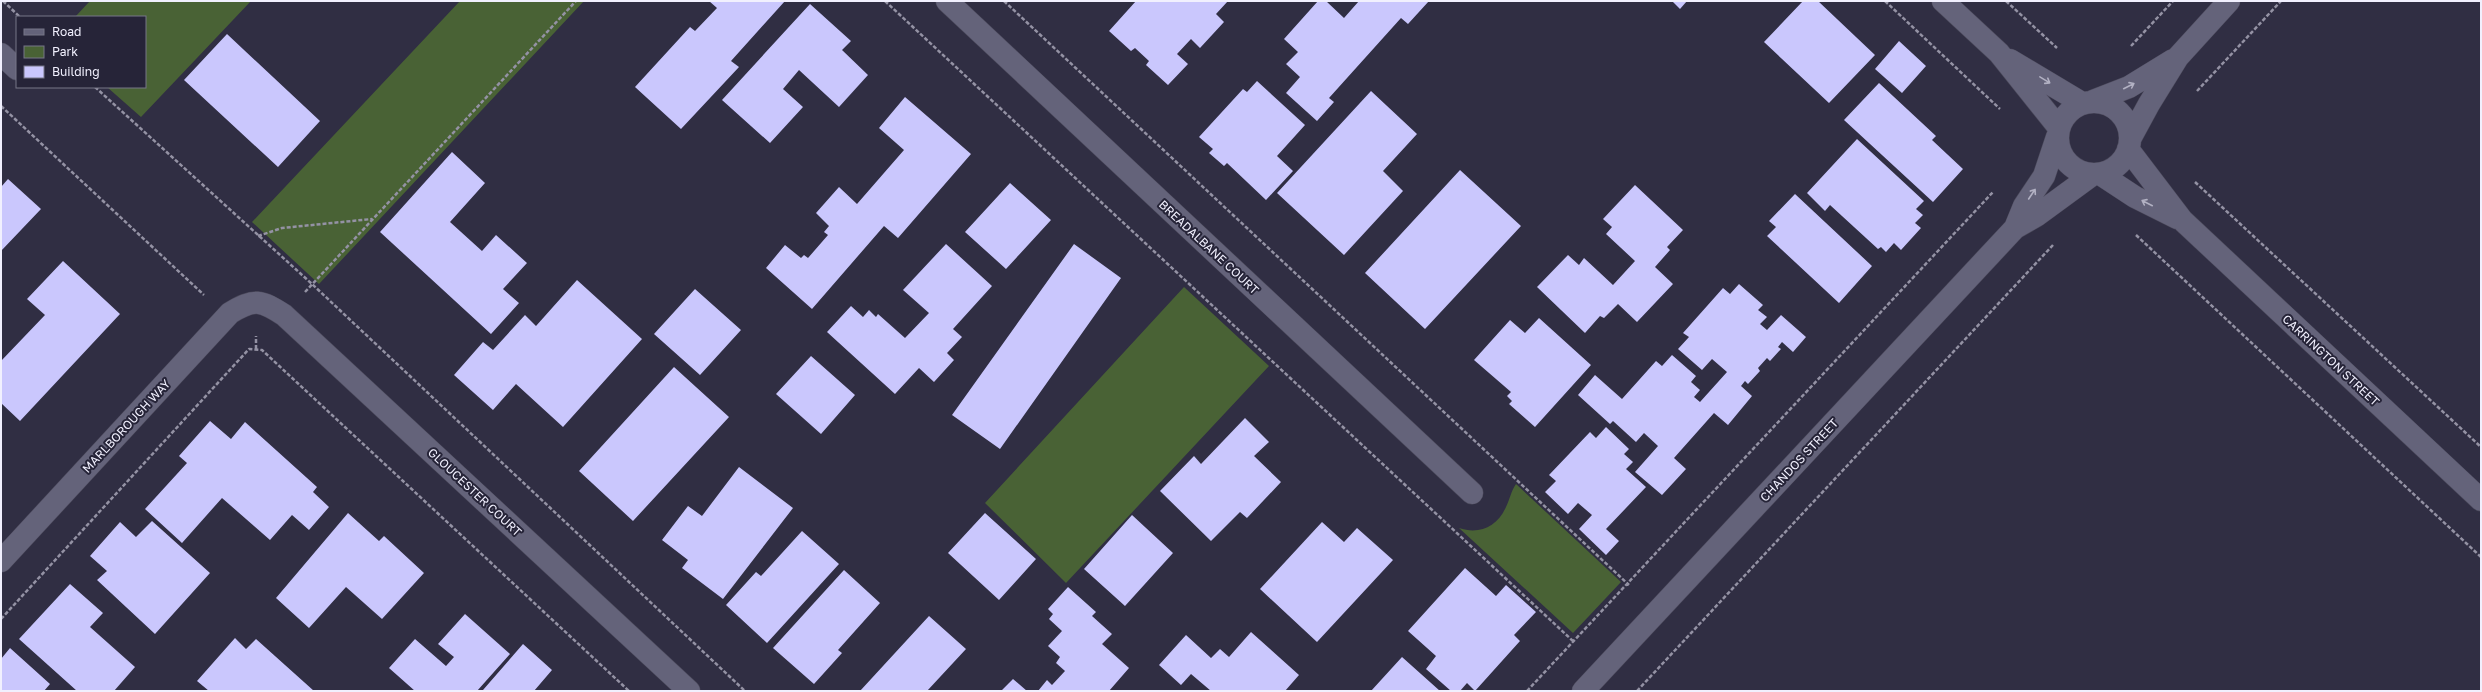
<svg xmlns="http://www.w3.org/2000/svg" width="2482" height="692" font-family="'Golos Text',sans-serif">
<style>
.green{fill:#496235}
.building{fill:#cac7fd}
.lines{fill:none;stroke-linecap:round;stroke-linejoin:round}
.minor-casing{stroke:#4c4a5c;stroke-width:23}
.path{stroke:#9492a4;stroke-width:2.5;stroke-dasharray:4 2;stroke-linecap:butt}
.minor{stroke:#64637a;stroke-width:22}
.oneway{stroke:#b2b1c3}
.labels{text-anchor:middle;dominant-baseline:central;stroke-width:4;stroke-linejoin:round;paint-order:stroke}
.street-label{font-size:12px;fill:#f1f0fe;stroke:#262438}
</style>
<rect width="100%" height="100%" fill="#302e43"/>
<path class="green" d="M90 1H251L141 117 107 87H145V17H75Z
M460 1H584L319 284 252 222Z
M1184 287 1269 366 1066 583 985 503Z
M1516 484 1621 582 1573 633 1459 528C1479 535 1497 527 1506 507 1510 499 1511 491 1516 484Z"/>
<path class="building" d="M709 1H785L731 61 739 67 681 129 635 87 690 27 695 31 717 8Z
M1136 1H1228L1216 14 1224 22 1200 48 1191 39 1177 54 1188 64 1168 85 1146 65 1149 61 1135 48 1131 51 1109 31Z
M1318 1H1326L1344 18 1359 1H1429L1408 24 1401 18 1329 98 1334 102 1317 121 1286 93 1300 77 1286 64 1298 52 1284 39Z
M1672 1H1687L1680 9Z
M1803 1H1818L1875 55 1829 103 1764 42Z
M810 4 851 41 842 50 868 75 839 107 799 70 783 89 803 107 770 143 722 100Z
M227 34 320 121 278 167 184 80Z
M1899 41 1926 66 1902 93 1875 69Z
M1257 81 1305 125 1277 156 1293 171 1266 200 1227 163 1224 166 1209 153 1213 149 1199 137 1243 89 1247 92Z
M1879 83 1936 136 1932 140 1963 169 1933 202 1844 120Z
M1371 91 1417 134 1383 171 1403 191 1344 255 1277 193Z
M905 97 971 154 898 238 884 226 812 309 766 268 785 245 801 258 804 255 808 258 828 235 824 232 829 226 816 213 839 187 857 204 904 150 879 128Z
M1857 139 1924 201 1916 209 1923 215 1915 223 1921 228 1901 250 1894 243 1886 252 1881 247 1878 249 1830 205 1825 211 1807 193Z
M452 152 485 183 450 222 482 251 496 235 527 263 503 289 519 303 491 334 380 232Z
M1460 170 1521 226 1425 329 1365 273Z
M8 179 41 209 1 251V187Z
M1010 183 1051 220 1006 269 965 232Z
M1635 185 1683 230 1667 247 1670 250 1655 267 1673 284 1637 322 1618 304 1604 318 1600 316 1585 333 1537 287 1568 255 1579 265 1584 258 1613 285 1635 261 1606 234 1612 227 1603 219Z
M1795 194 1872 266 1839 303 1767 236 1776 227 1769 221Z
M946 244 992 286 953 329 962 337 947 353 954 360 934 382 919 368 895 394 827 332 851 306 863 317 869 310 876 317 878 314 905 338 929 313 903 290Z
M1074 244 1121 278 1000 449 952 415Z
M63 261 120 314 20 421 1 403V361L45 315 27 299Z
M577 280 642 339 563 427 516 384 493 410 454 375 483 342 493 350 525 315 536 326Z
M1739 284 1763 305 1758 310 1767 317 1760 324 1767 330 1781 315 1806 337 1793 352 1782 342 1778 347 1781 349 1770 361 1767 358 1758 368 1760 371 1748 384 1745 381 1741 386 1752 396 1728 425 1714 413 1674 458 1686 469 1662 495 1635 472 1658 446 1644 433 1636 442 1613 421 1610 424 1578 395 1595 375 1622 399 1656 361 1662 366 1672 355 1696 376 1691 382 1700 390 1694 397 1700 402 1727 372 1712 359 1702 370 1678 349 1689 337 1683 333 1723 288 1730 294Z
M695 289 741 330 700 375 654 334Z
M1539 318 1591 365 1535 427 1509 404 1512 401 1507 396 1511 392 1474 360 1510 320 1525 333Z
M811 356 855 395 821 434 776 394Z
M674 367 729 417 633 521 579 471Z
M1245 418 1269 442 1254 456 1281 482 1247 518 1240 512 1211 541 1160 491 1194 456 1201 464Z
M210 421 231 439 245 422 317 487 313 492 329 507 309 530 292 515 270 540 222 498 182 543 145 509 187 463 179 456Z
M1606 427 1629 449 1624 454 1633 462 1626 469 1646 487 1606 529 1619 541 1606 555 1579 529 1592 515 1578 503 1568 514 1545 492 1556 481 1549 475 1590 432 1596 438Z
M739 467 793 508 723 599 682 568 688 560 662 540 688 506 702 516Z
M348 513 379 541 384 536 424 573 382 619 346 587 309 628 276 598Z
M985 513 1036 559 999 600 948 553Z
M1132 515 1173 553 1125 606 1084 569Z
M152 521 210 573 155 634 97 580 107 571 90 556 120 522 136 537Z
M1322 522 1344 542 1357 528 1393 560 1317 642 1260 589Z
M802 531 839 564 767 643 726 605 756 572 761 576Z
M1465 568 1496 596 1506 585 1536 612 1514 635 1520 641 1475 691 1467 683 1460 691H1451L1426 669 1436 656 1408 631Z
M844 570 880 603 838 650 842 653 814 684 773 648Z
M70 584 103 613 90 627 135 667 114 691H77L19 639Z
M1068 587 1096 612 1092 616 1112 634 1102 644 1129 668 1109 691H1038L1047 680 1052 685 1065 671 1056 663 1060 657 1048 646 1062 631 1049 619 1053 614 1048 609Z
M465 614 510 654 477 691H415L389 668 415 639 446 666 454 657 438 644Z
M929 616 966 649 927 691H860Z
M1251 632 1299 675 1285 691H1211L1191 674 1181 685 1159 665 1186 635 1211 658 1220 649 1229 657Z
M235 638 246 649 256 639 314 691H209L197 681Z
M523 644 552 670 534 691 483 690Z
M10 648 50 684 44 691H1V659Z
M1402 657 1440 691H1371Z
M1013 679 1027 691H1001Z"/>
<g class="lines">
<g class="minor-casing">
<path id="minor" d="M947 1 1472 493
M1943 1 1999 53 2059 128
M1 54 17 69
M2010 60 2082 103
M2093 101 2129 87 2173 60
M2058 138a36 36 0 1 1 72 0a36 36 0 1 1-72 0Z
M2130 139 2149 104 2178 57 2229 1
M2128 149 2182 220 2481 500
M2100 174 2135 197 2177 218
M2015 228 2024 206 2044 176 2057 137
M1 561 230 313C254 298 261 300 284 315L689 691
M1583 691 2015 228 2036 216 2092 175"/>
</g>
<path class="path" d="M3 1 20 17
M885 1 1574 642
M1004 1 1629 585
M1885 1 2000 109
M2006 1 2057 48
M2131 46 2173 1
M95 87 312 284 745 691
M2197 91 2281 1
M1 106 204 295
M2195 182 2481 447
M2136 235 2481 557
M258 236 282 228 372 219
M305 292 576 1
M256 349V336
M1 619 249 349 262 350 629 691
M1527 691 1993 192
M1637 691 2053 245"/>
<use href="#minor" class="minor"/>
</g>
<defs><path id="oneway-shaft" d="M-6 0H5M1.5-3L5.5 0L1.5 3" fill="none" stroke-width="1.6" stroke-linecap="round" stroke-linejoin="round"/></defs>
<g class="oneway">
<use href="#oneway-shaft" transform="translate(2045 80) rotate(31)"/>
<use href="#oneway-shaft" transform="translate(2129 86) rotate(-27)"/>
<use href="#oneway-shaft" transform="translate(2032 194) rotate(-56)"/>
<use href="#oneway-shaft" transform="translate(2147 203) rotate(-153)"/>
</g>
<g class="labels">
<g class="street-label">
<text transform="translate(1209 247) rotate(43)">BREADALBANE COURT</text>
<text transform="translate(2331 360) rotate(43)">CARRINGTON STREET</text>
<text transform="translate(126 426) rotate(-47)">MARLBOROUGH WAY</text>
<text transform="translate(1799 460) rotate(-47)">CHANDOS STREET</text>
<text transform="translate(475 492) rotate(43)">GLOUCESTER COURT</text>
</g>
</g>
<rect width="2482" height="692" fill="none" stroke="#f1f0fe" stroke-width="4"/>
<rect x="16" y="16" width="130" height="72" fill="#262438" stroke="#777687"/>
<rect x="24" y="29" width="20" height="6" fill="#64637a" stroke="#777687"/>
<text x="52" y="36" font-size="12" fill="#f1f0fe">Road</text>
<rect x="24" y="46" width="20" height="12" fill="#496235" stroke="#777687"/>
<text x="52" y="56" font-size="12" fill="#f1f0fe">Park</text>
<rect x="24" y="66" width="20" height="12" fill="#cac7fd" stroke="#777687"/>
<text x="52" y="76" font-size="12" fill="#f1f0fe">Building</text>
</svg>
